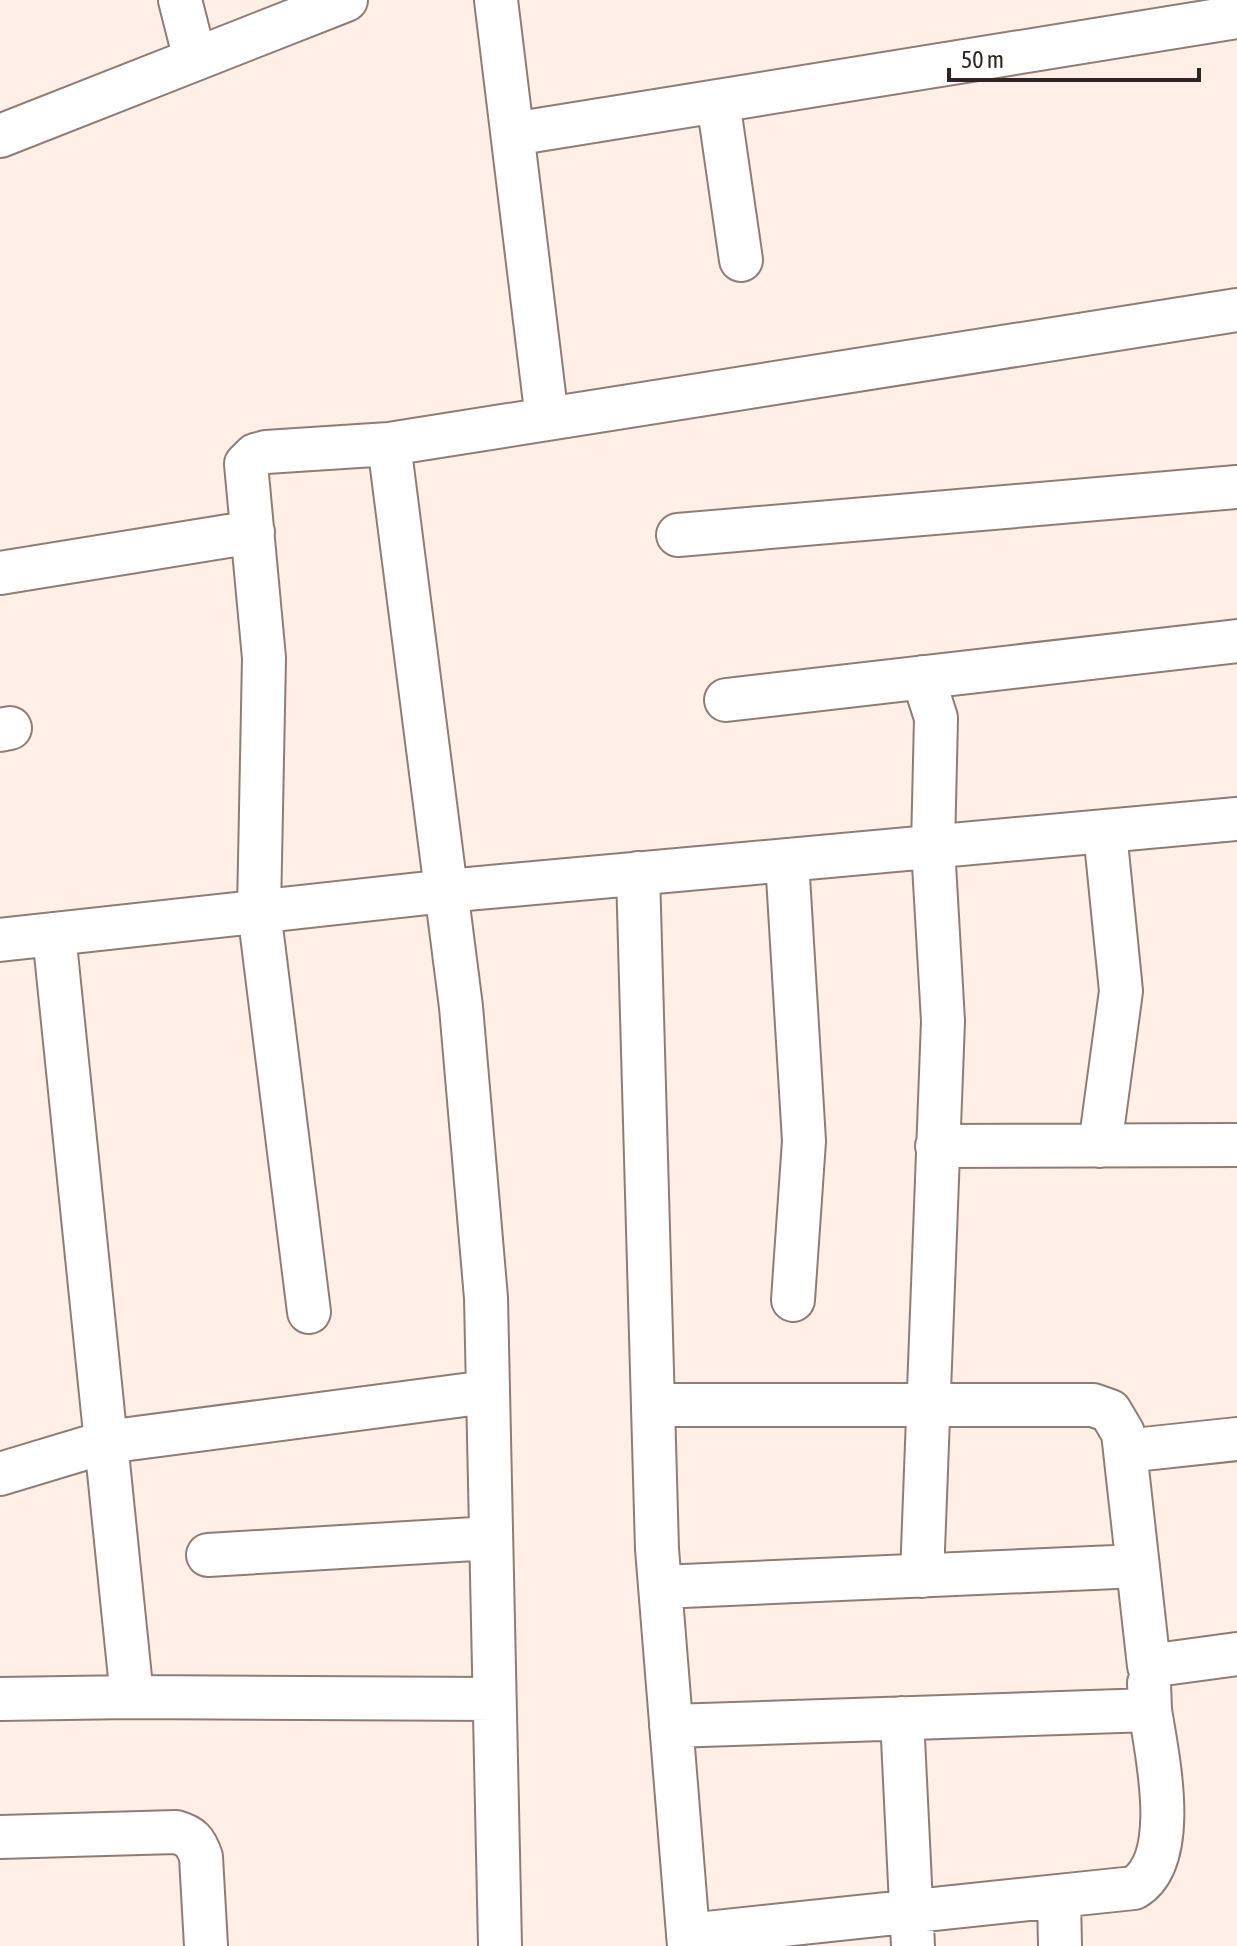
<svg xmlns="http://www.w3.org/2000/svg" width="1237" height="1946" font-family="'Asap Condensed',sans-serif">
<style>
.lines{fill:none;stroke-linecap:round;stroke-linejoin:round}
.minor-casing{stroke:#8f7d75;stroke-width:46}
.minor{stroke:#fff;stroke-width:42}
</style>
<rect width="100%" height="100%" fill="#ffefe7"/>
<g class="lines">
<g class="minor-casing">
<path id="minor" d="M180 0 195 59
M496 0 547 419
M718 101 741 260
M513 134 1237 17
M0 136 346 0
M678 535 1237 487
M0 573 253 532
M726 700 1237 641
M0 730 10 728
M787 860 804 1141 793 1300
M638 873 657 1549 689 1946
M0 940 446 891 1237 819
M937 1146 1237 1145
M1100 1146 1121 991 1105 832
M309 1312 259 911 264 658 246 464 255 455 266 452 389 444
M653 1405H1093L1110 1411 1123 1433 1149 1666 1237 1654
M1125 1451 1237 1439
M0 1474 106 1442 487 1392
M208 1555 491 1538
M922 1576 943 1021 933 847 936 718 923 677
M660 1587 1138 1566
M132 1697 494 1699
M0 1699 132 1697 54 934
M902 1718 913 1946
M671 1726 1150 1710 1149 1683
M0 1837 176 1832C191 1836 196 1842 201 1857L206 1946
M1059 1898 1060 1946
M688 1935 1134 1888C1181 1860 1157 1755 1150 1710
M500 1946 486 1298 461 1007 389 444 1237 310"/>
</g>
<use href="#minor" class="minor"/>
</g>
<path d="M949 68v12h250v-12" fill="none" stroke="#2c2522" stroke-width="4"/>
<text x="961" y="68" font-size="24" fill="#2c2522" stroke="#ffffff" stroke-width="6" paint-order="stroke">50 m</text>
</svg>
